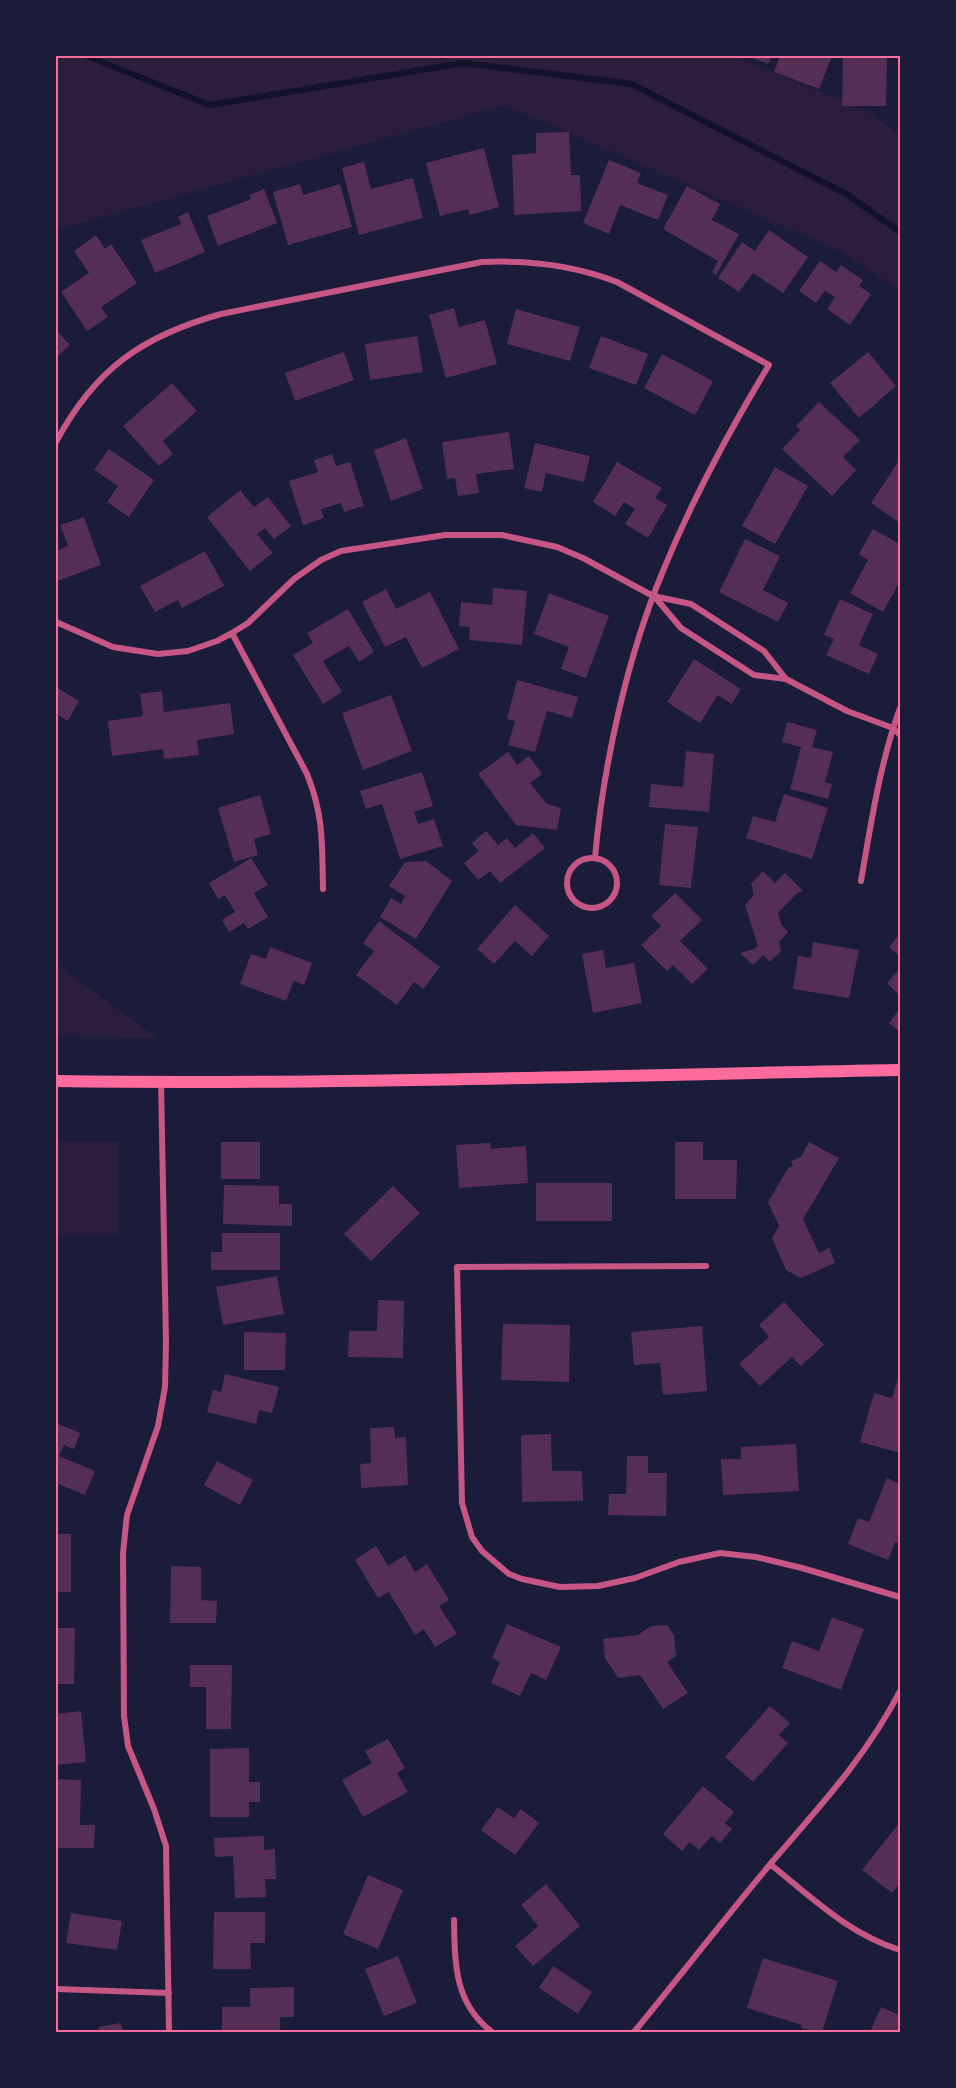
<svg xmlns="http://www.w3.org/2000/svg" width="956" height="2088" font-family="Commissioner,sans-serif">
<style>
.green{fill:#2a1e3b}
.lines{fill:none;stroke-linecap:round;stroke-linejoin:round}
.stream{stroke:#12122b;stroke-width:6}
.building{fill:#542f53}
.minor{stroke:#c65784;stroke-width:6}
.secondary{stroke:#ff6b9d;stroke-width:12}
.neatline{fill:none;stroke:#ff6b9d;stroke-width:2}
</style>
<rect width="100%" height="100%" fill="#1b1b3a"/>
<path class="green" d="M56 56H735L870 113 900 135V291L840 251 505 105 56 230Z
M56 964 159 1039 56 1035Z
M56 1141 119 1142V1235H56Z"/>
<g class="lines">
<path class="stream" d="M87 56 210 105 463 63 632 84 848 195 900 232"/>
</g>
<path class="building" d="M748 56H771L768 64Z
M780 56H832L819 89 774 72Z
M843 56H887L886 106H842Z
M569 132 571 175H580L581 211 514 215 512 155 536 153V133Z
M484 148 499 207 470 215 468 209 440 216 426 163Z
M609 160 641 173 637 183 668 195 658 220 620 205 609 234 583 223Z
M364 162 371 189 413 178 423 218 359 235 342 168Z
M300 184 303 195 340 184 352 227 288 245 273 192Z
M687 186 720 204 712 220 739 234 716 275 712 272 718 261 663 229Z
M264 189 277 223 218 246 207 216 251 199 249 195Z
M188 212 205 252 155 273 141 240 181 224 178 217Z
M769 230 808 257 783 293 753 273 739 292 718 278 742 242 755 251Z
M96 235 105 249 111 244 137 283 101 307 108 317 87 331 61 292 89 273 74 251Z
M820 261 836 272 841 265 863 280 859 286 871 294 850 325 827 309 835 297 825 291 816 303 799 291Z
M454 308 459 327 485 320 497 364 446 378 429 315Z
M516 309 580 327 570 361 507 344Z
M56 330 70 345 56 358Z
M417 336 423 372 370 380 365 344Z
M601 336 648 354 636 385 589 368Z
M344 352 354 380 295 401 285 373Z
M868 352 896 386 859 418 830 383Z
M662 354 713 381 695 415 644 388Z
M172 383 197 411 163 441 173 454 159 466 123 426Z
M819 402 860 440 843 457 856 470 832 496 782 449 800 430 796 426Z
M509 432 514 469 476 474 479 493 458 496 455 478 447 479 442 442Z
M406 438 423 489 391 501 374 450Z
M535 443 590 456 584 482 546 473 542 492 524 488Z
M109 449 154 480 129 517 107 502 118 486 94 470Z
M332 454 336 466 350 462 364 506 344 512 341 503 321 509 324 518 303 525 289 481 318 472 314 460Z
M617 462 662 488 655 498 667 505 648 538 625 524 635 509 624 502 615 516 593 502Z
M898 462 900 464V523L871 503Z
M775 467 808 486 775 544 742 526Z
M240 490 254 507 268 497 291 526 274 539 265 528 257 534 273 553 250 571 207 517Z
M84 517 101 565 57 581 56 551 68 546 60 525Z
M873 529 900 544V581L883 612 850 593 868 560 859 554Z
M745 539 780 556 763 590 788 603 778 622 719 592Z
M205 551 224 586 182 608 178 600 155 612 140 586Z
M493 588 527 591 522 645 469 640 470 627 459 626 461 602 492 605Z
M386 589 396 609 430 592 459 649 422 668 406 637 385 647 362 602Z
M549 593 609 616 586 678 561 669 569 647 534 634Z
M840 599 873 614 859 645 878 654 869 674 826 655 834 639 824 635Z
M348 609 374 652 359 662 349 646 323 661 342 692 323 704 293 655 313 643 307 633Z
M694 659 741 689 732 704 718 695 700 723 667 702Z
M517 680 578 697 572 718 547 711 535 752 508 745 515 721 507 719Z
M56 687 79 701 68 721 56 714Z
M162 691 164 712 230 703 234 734 197 740 199 755 164 759 163 749 112 756 108 721 143 716 140 694Z
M391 695 412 751 363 770 342 713Z
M787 722 817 730 812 747 833 752 825 782 832 784 828 799 790 789 801 747 782 742Z
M686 751 714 754 709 812 649 807 651 784 683 787Z
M508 752 517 765 529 756 542 774 530 783 547 804 561 808 557 830 516 825 478 774Z
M422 772 433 806 414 812 418 824 434 819 443 846 400 859 382 804 366 809 360 791Z
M784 794 828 808 812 859 746 838 753 816 775 822Z
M260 795 271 834 254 839 258 855 234 862 218 808Z
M665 824 698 827 691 888 659 885Z
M486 831 498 845 507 838 515 848 533 833 545 848 500 883 490 871 478 880 464 863 479 851 472 843Z
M251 858 268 885 254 893 268 917 248 929 244 923 229 932 222 920 235 912 225 895 218 899 209 883Z
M426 861 452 881 416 939 380 917 391 898 401 904 405 896 389 886 405 862Z
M763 871 775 883 785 873 803 891 797 893 778 913 782 926 788 932 779 942 781 951 770 962 763 955 753 965 740 953 754 949 758 946 745 905 754 895 751 884Z
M675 893 702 920 680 941 708 969 692 984 673 965 667 971 641 945 661 926 651 916Z
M515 905 549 936 532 956 515 941 494 964 477 949Z
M379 921 440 967 423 989 414 982 397 1005 356 975 374 951 363 943Z
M900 934V957L889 947Z
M813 942 859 950 849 998 793 989 798 956 811 958Z
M270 947 312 963 304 985 294 981 286 1001 240 984 251 954 266 959Z
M603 950 606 968 634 963 642 1003 593 1013 582 954Z
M900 968V996L887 983Z
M900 1008V1032L889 1023Z
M221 1142H260V1179H221Z
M675 1142H703V1160H737L736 1199H675Z
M809 1142 839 1158 803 1219 819 1253 829 1248 835 1263 801 1278 786 1270 772 1238 779 1226 768 1202 788 1168 793 1166 791 1161 801 1157Z
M490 1143 491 1149 526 1146 528 1183 459 1188 456 1145Z
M536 1183H612V1221H536Z
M224 1185 279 1186V1204H292V1226L223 1224Z
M393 1186 420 1213 371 1261 344 1234Z
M222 1233H280V1270H211V1252H222Z
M277 1276 284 1314 223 1325 216 1287Z
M378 1300 404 1301 403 1358 348 1357 349 1331H377Z
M784 1302 824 1345 801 1366 792 1357 760 1386 739 1364 769 1337 759 1325Z
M503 1324 570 1325 569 1382 501 1380Z
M702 1326 707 1391 663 1395 660 1363 634 1365 631 1332Z
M244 1332 286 1333 285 1370H244Z
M900 1372V1453L860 1442 874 1393 892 1398Z
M225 1374 279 1387 272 1413 259 1410 256 1424 207 1412 213 1390 221 1392Z
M56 1423 80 1433 74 1449 64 1445 59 1456 95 1471 85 1495 56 1483Z
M394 1427 395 1438 406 1437 408 1485 361 1488 360 1464 371 1463 370 1428Z
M551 1434 552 1471H582L583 1501 522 1502 521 1435Z
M796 1444 799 1491 723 1495 721 1459H741V1447Z
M627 1456H648V1473H667L666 1516 608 1515 609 1494H626Z
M217 1461 253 1480 240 1505 204 1485Z
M887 1478 900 1484V1544L895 1542 888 1560 848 1544 858 1518 869 1522Z
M56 1534H71V1592H56Z
M376 1546 388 1566 405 1555 415 1572 427 1564 449 1600 439 1606 457 1634 435 1647 424 1629 415 1635 389 1592 378 1598 355 1560Z
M171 1566 201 1567V1600L217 1601 216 1623H170Z
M832 1617 864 1629 841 1690 782 1668 792 1641 819 1651Z
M507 1624 561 1647 546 1680 531 1673 520 1696 491 1683 500 1662 492 1658Z
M667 1625 674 1635 676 1656 667 1662 688 1693 663 1709 640 1675 618 1678 605 1658 603 1639 638 1635 651 1626Z
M56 1628H75L74 1684H56Z
M190 1665H232L231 1729H206V1687H190Z
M770 1706 790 1723 779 1735 788 1743 753 1782 725 1757Z
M81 1711 86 1762 56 1765V1714Z
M388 1739 405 1768 397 1773 408 1792 363 1817 342 1780 372 1763 365 1751Z
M249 1748V1782H260V1802H249V1817H210V1749Z
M56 1779 81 1780 80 1825H95L94 1848H57Z
M703 1786 734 1812 725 1823 732 1829 720 1843 712 1836 699 1850 690 1842 682 1851 663 1834Z
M498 1807 514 1818 521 1809 539 1823 515 1855 481 1830Z
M900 1822V1883L892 1893 862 1870Z
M264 1836V1850L275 1849 276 1879H265L266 1897 235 1898 233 1856 215 1857 214 1838Z
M368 1875 403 1890 378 1949 343 1934Z
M546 1884 580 1926 533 1966 515 1946 538 1926 521 1905Z
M214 1912H265V1943H250L251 1969H213Z
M71 1913 122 1921 117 1950 66 1943Z
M398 1956 417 2003 384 2016 365 1969Z
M763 1958 838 1981 822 2032 801 2028 802 2025 747 2008Z
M553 1966 592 1992 578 2014 539 1988Z
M294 1987V2017H280V2032H222V2007H250V1988Z
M881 2007 900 2015V2032H870Z
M121 2023 123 2032H99L98 2027Z"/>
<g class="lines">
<path class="minor" d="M56 442C95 369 142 336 221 314L482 262C528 260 574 265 617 282L769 365C729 431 692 500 663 571 627 657 603 766 595 858
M654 596 681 628 754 675 786 679 847 711 893 728 900 735
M56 622 113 647 158 654 188 651 217 641 232 633 248 623 294 579 321 560 341 551 445 535H502L557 547 583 558 653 596 691 604 764 651 786 679
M232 633 307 774C324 816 322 845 323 889
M567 883a25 25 0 1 1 50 0a25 25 0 1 1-50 0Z
M861 881C871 823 880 763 900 708
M161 1082 166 1343 165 1387 158 1426 127 1515 123 1553 124 1716 128 1746 154 1809 166 1846 169 2032
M706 1266 457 1267 462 1503 472 1537 482 1551 509 1574 522 1579 560 1587 598 1586 635 1578 679 1562 720 1553 756 1557 802 1568 900 1597
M770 1864C811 1897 850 1935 900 1950
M454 1920C455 1964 454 2003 492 2032
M56 1989 169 1993
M634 2032C680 1976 725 1918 772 1862 820 1806 866 1757 900 1691"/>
<path class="secondary" d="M56 1081C337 1085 619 1075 900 1070"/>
</g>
<rect width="956" height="2088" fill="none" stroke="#1b1b3a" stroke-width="114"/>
<rect x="57" y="57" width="842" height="1974" class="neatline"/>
</svg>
